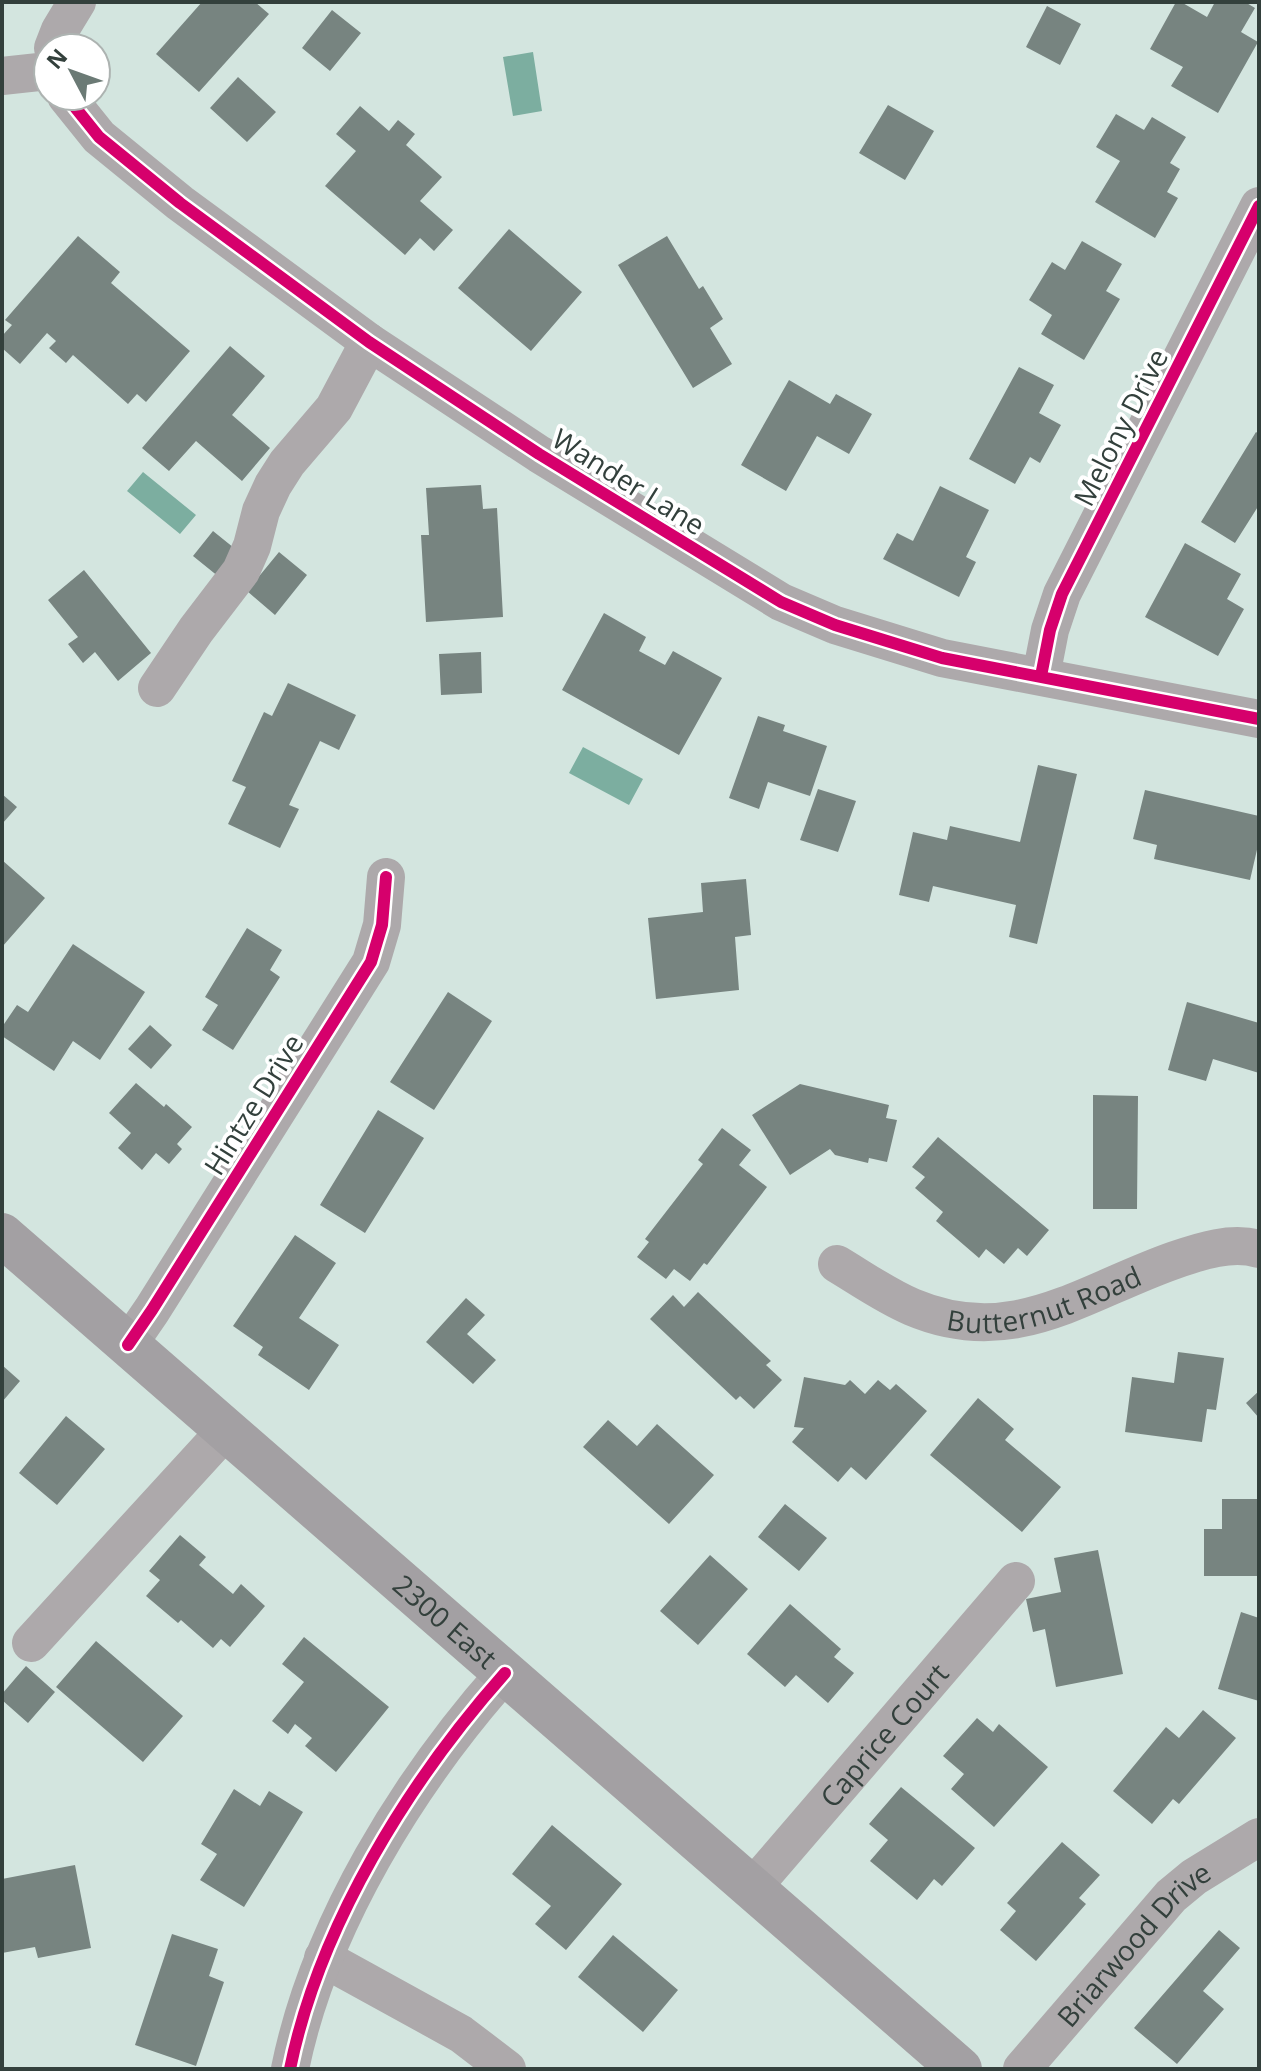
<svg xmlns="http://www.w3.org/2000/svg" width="1261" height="2071" font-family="'Open Sans',sans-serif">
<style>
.water{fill:#7caea0}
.building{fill:#778480}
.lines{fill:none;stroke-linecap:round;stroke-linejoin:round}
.minor{stroke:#ada9ab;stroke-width:38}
.major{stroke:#a3a0a3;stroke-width:44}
.cycleway-casing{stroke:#fff;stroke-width:17}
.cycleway{stroke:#d6006c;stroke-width:12}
.labels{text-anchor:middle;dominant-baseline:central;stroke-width:8;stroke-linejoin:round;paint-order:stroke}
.street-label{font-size:28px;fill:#33403c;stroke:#fff}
</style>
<rect width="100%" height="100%" fill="#d3e5df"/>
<path class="water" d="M533 52 542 111 513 116 503 57Z
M143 472 196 515 180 534 127 491Z
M583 747 643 779 629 805 569 773Z"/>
<path class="building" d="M202 2H255L269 14 199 92 156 54Z
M1176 2H1181L1207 17 1215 2H1245L1255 8 1241 32 1258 42 1218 113 1171 86 1183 67 1150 49Z
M1047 6 1081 24 1060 65 1026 47Z
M332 10 361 33 330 71 302 48Z
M238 77 276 112 247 142 210 108Z
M888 105 934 131 905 180 859 153Z
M360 106 389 131 398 120 415 134 406 145 442 177 420 201 453 230 434 251 420 238 405 255 325 186 356 151 336 134Z
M1116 114 1144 130 1152 117 1186 137 1170 163 1180 169 1167 192 1178 198 1155 238 1095 202 1120 161 1096 147Z
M509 229 582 292 531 351 458 288Z
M78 236 120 272 111 283 190 351 146 402 137 394 128 404 73 355 66 363 49 348 56 341 47 333 20 364 2 348V336L12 325 5 320Z
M667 236 699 289 703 286 723 319 710 328 732 364 693 388 618 265Z
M1082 241 1122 264 1106 291 1120 299 1084 360 1041 334 1052 315 1029 300 1052 262 1065 270Z
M230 346 265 376 232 415 270 448 242 481 196 441 169 471 142 448Z
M1019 367 1054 385 1039 413 1061 425 1040 463 1030 457 1015 484 969 459Z
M789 380 830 404 836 394 872 414 849 454 817 436 786 491 741 465Z
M1256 432 1259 434V505L1235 543 1201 522Z
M481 485 483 509 497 508 503 617 426 622 421 535H429L426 488Z
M940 486 989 510 966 557 976 562 959 597 883 559 897 533 913 541Z
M213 531 239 552 219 577 193 556Z
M1185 543 1241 574 1227 599 1244 609 1218 656 1145 617Z
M279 552 307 575 275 615 247 591Z
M84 570 151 653 118 681 95 652 83 663 68 644 78 637 48 600Z
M604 613 646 637 639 651 665 665 673 651 722 678 679 755 562 690Z
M481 652 482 693 441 695 439 654Z
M288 683 356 715 339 750 320 741 289 805 299 809 280 848 228 824 246 787 232 781 264 712 272 716Z
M758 716 785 725 783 731 827 746 810 796 768 782 759 809 729 798Z
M1038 765 1077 774 1037 944 1009 937 1016 905 933 886 929 902 899 895 913 832 947 840 950 826 1020 842Z
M818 789 856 801 838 852 800 840Z
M1145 790 1259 816V841L1250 880 1154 859 1157 845 1133 839Z
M2 794 17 807 2 824Z
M2 860 45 898 2 947Z
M746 879 751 935 735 937 739 990 656 999 648 918 703 912 701 883Z
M247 928 282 950 270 970 280 977 233 1050 202 1030 218 1005 205 997Z
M73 944 145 992 100 1060 73 1041 54 1071 2 1036V1027L17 1005 28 1012Z
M448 992 492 1021 434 1110 390 1082Z
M1187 1002 1259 1023V1073L1213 1059 1206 1081 1168 1070Z
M150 1025 172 1045 151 1069 128 1049Z
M136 1083 164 1107 166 1104 192 1127 177 1144 182 1149 169 1164 156 1153 142 1170 118 1148 131 1133 109 1113Z
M800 1084 889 1105 886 1118 897 1120 887 1162 869 1158 868 1163 835 1155 830 1149 790 1175 752 1115Z
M1093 1095 1138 1096 1137 1209H1093Z
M378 1110 424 1138 365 1233 320 1205Z
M722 1128 751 1150 739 1165 767 1187 707 1265 704 1263 690 1281 674 1269 666 1279 637 1257 649 1242 645 1239 703 1164 698 1160Z
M938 1137 1049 1230 1027 1256 1018 1248 1004 1264 986 1249 979 1258 936 1221 943 1212 915 1188 925 1177 912 1167Z
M295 1235 336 1263 299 1318 339 1345 309 1390 258 1355 263 1347 233 1326Z
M698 1292 771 1361 766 1365 782 1380 754 1409 740 1396 736 1400 650 1319 673 1295 684 1307Z
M466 1298 485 1315 467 1334 496 1360 473 1384 426 1342Z
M1178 1352 1224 1358 1216 1410 1207 1409 1202 1442 1125 1432 1132 1377 1174 1383Z
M2 1365 20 1381 2 1402Z
M804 1377 845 1385 850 1380 865 1394 878 1380 890 1390 896 1384 927 1411 866 1480 851 1467 838 1482 792 1442 804 1428 794 1427Z
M1259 1391V1418L1246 1403Z
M978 1398 1014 1429 1005 1440 1061 1487 1022 1532 930 1455Z
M66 1416 105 1449 57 1505 19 1473Z
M608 1420 637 1446 657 1424 714 1475 669 1524 583 1447Z
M1222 1499H1259V1576H1204V1529H1222Z
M785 1504 827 1538 799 1571 758 1537Z
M180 1535 206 1557 199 1565 233 1594 241 1584 265 1606 230 1647 221 1639 213 1648 181 1620 178 1623 146 1596 160 1580 149 1571Z
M1098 1550 1123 1674 1056 1687 1045 1629 1033 1632 1026 1599 1061 1592 1054 1558Z
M710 1555 748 1589 698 1645 660 1611Z
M790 1604 841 1649 834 1657 854 1673 828 1703 796 1675 785 1687 747 1654Z
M1241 1612 1259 1618V1701L1218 1689Z
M304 1637 389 1707 336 1772 305 1746 312 1738 295 1724 288 1734 272 1721 304 1682 282 1664Z
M96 1641 183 1716 143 1762 56 1687Z
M26 1666 55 1692 28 1723 2 1700V1694Z
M1203 1710 1236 1738 1179 1804 1173 1799 1152 1824 1113 1791 1166 1727 1179 1738Z
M977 1718 993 1732 999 1724 1048 1767 994 1827 951 1789 964 1774 943 1756Z
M901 1787 975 1848 942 1886 934 1879 917 1900 870 1861 888 1840 869 1824Z
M234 1789 260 1806 269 1791 303 1812 244 1907 200 1880 217 1854 201 1844Z
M552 1825 622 1884 566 1950 535 1924 551 1906 512 1874Z
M1062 1842 1100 1875 1079 1898 1086 1904 1036 1961 1000 1930 1016 1911 1007 1903Z
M75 1865 91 1948 38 1958 35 1947 2 1953V1879Z
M1219 1930 1240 1948 1203 1991 1224 2009 1177 2064 1134 2028Z
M172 1934 218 1949 209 1976 224 1982 196 2066 135 2045Z
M613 1935 678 1990 643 2032 578 1977Z"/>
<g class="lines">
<g class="minor">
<path d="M53 48 60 30 77 2"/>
<path d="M2 76 48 71"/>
<path d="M66 96 99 137 180 203 369 342 539 454 781 602 835 625 942 658 1259 719"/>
<path d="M1041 676 1050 630 1062 594 1259 206"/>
<path d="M157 688 196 630 241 571 252 546 261 511 273 485 287 463 334 408 369 342"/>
<path id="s1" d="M837 1264C862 1279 886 1296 912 1307 1013 1350 1083 1292 1175 1260 1201 1251 1232 1241 1259 1249"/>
<path d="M128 1345 152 1310 371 962 382 925 386 877"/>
<path d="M31 1643 226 1430"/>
<path id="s2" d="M752 1888 1016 1581"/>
<path d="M323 1958 461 2034 507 2069"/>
<path d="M290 2069C319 1926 409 1781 505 1673"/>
<path id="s3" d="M1022 2069 1171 1896 1194 1877 1259 1837"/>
</g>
<path class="major" id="s4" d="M2 1235 960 2069"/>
<g class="cycleway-casing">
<path id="cycleway" d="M66 96 99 137 180 203 369 342 539 454 781 602 835 625 942 658 1259 719
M1041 676 1050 630 1062 594 1259 206
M128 1345 152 1310 371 962 382 925 386 877
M290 2069C319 1926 409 1781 505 1673"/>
</g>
<use href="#cycleway" class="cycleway"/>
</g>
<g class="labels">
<g class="street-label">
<text transform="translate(1120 427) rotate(-63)">Melony Drive</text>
<text transform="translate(629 481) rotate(32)">Wander Lane</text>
<text transform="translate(253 1104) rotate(-58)">Hintze Drive</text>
<text stroke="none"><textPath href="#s1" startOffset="224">Butternut Road</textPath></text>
<text stroke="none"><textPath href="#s4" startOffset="588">2300 East</textPath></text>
<text stroke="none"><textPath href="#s2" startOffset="202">Caprice Court</textPath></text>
<text stroke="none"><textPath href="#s3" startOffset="168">Briarwood Drive</textPath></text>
</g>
</g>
<rect width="1261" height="2071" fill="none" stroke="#33403c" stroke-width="8"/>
<g transform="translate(72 72) rotate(311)"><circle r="38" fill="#ffffff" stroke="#adb3b1" stroke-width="2"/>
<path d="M0-6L14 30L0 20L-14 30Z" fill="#6b7a75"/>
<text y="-12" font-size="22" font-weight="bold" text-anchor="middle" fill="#33403c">N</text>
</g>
</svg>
